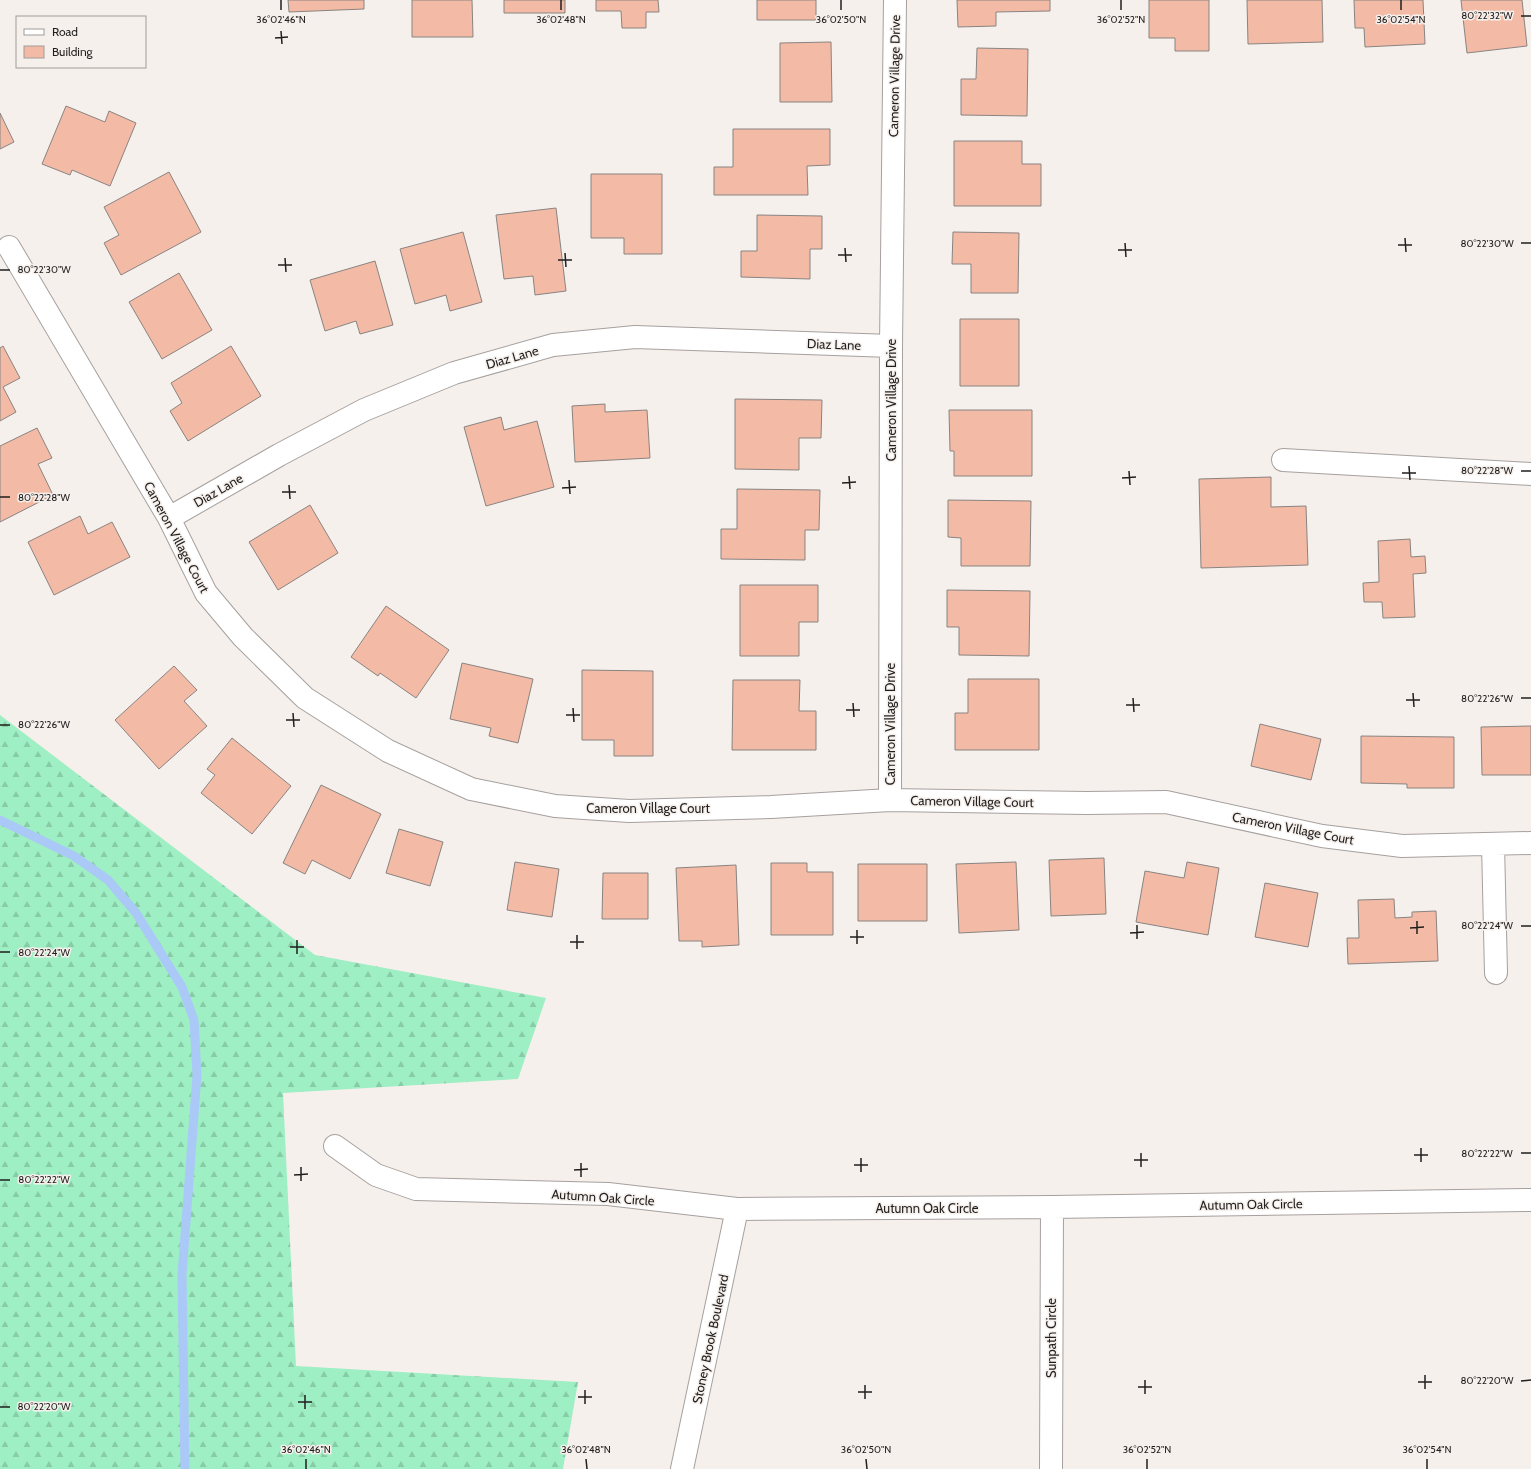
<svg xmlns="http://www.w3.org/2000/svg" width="1531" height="1469" font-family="Cabin,sans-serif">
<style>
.forest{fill:url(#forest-firs)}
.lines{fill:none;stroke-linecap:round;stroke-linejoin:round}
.stream{stroke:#abc9f7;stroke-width:9}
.building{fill:#f3bba5;stroke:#898381}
.minor-casing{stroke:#a6a09e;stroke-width:24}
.minor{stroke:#fff;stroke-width:22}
.ticks{fill:none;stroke:#211f1e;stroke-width:1.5}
.labels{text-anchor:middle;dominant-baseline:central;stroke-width:3;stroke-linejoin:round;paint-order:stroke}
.street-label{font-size:13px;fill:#211f1e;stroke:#f6f0ed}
.ticks-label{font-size:10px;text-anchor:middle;fill:#211f1e;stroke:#f6f0ed;stroke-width:3;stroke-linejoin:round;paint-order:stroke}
</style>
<defs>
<pattern id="forest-firs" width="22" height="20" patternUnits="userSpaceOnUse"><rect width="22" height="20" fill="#9eefc3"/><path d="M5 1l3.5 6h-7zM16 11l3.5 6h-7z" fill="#88cca7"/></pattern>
</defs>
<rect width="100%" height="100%" fill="#f6f0ed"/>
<path class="forest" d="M0 715 315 955 546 998 518 1079 283 1093 296 1366 578 1382 563 1469H0Z"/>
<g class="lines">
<path class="stream" d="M0 820 74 856 108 880 136 913 182 987 194 1020 197 1075 182 1275 185 1469"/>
</g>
<path class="building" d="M288 0H364V9L289 12Z
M412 0H472L473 37H412Z
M504 0H565V13H504Z
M596 0H658L659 12H646V28H622L621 11H596Z
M757 0H816V20H757Z
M957 0H1050V11L996 12V26L958 27Z
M1149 0H1209V51H1175V38H1149Z
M1247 0H1322L1323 42 1248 44Z
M1354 0H1423L1425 44 1365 47 1364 28H1355Z
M1461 0H1522L1527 46 1467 53Z
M831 42 832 102H780V43Z
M977 48 1028 49 1027 116 961 115V79H976Z
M66 106 105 122 109 111 136 123 110 186 72 170 70 175 42 164Z
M0 113 14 142 0 149Z
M733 129H830V165L807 166 808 195H714V167H733Z
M954 141H1022V164H1041V206H954Z
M169 172 201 232 121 275 104 243 119 235 104 207Z
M591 174H662V254H624V238H591Z
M556 208 566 291 535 295 533 276 504 279 496 215Z
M757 215 822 216V249H810V279L741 277V251H757Z
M463 232 482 302 450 311 446 295 415 304 400 249Z
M953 232 1019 233 1018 293H971V264H952Z
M375 261 393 325 360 334 356 321 325 331 310 280Z
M179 273 212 330 162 359 129 302Z
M960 319H1019V386H960Z
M3 346 20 378 3 387 16 412 0 421V348Z
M231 346 261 396 188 441 170 411 182 403 171 383Z
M735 399 822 400 821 438H799V470L735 469Z
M605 404V412L647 410 650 458 575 462 572 406Z
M949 410H1032V476H954V451H950Z
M501 417 504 430 537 421 554 487 486 506 464 427Z
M37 428 52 458 38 464 53 495 0 522V446Z
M1271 477V507L1306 506 1308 565 1201 568 1199 479Z
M737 489 820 490 819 530H805V560L721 559V529H737Z
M948 500 1031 501 1030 566H961V538L948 537Z
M310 505 338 553 278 590 249 542Z
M80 516 88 534 112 522 130 557 54 595 28 542Z
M1410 539 1411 557 1425 556 1426 573 1413 574 1415 617 1383 618 1382 602H1364L1363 583 1379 582 1378 541Z
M740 585H818V622H799V656H740Z
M947 590 1030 591 1029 656 959 655V627H947Z
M386 606 449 650 416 698 380 673 378 676 351 657Z
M462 663 533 679 518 743 489 736 491 728 450 719Z
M174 666 197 690 184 701 207 726 159 769 115 720Z
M582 670 653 671V756H614V740H582Z
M968 679H1039V750H955V713H968Z
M733 680H800L799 711H816V750H732Z
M1260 724 1321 739 1311 780 1251 766Z
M1531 726V775H1482L1481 727Z
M1361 736 1454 737V788H1407V784L1361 783Z
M232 738 291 786 252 834 201 793 215 775 207 769Z
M321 785 381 814 350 879 312 860 305 874 283 863Z
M399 829 443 842 430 886 386 873Z
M1104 858 1106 914 1051 916 1049 860Z
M515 862 559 869 552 917 507 910Z
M1016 862 1019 930 959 933 956 864Z
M1187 862 1219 868 1208 935 1136 922 1145 871 1184 878Z
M771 863H807V872H833V935H771Z
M858 864H927V921H858Z
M736 865 739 945 702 947V941H679L676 868Z
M603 873H648V919H602Z
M1265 883 1318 893 1308 947 1255 937Z
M1394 899 1395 918 1412 917V912L1436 911 1438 961 1348 964 1347 938H1359L1358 900Z"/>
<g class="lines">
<g class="minor-casing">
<path id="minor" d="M9 247 169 518 206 593 243 637 305 698 388 751 471 789 555 806 629 811 771 807 890 800 1087 803 1166 802 1322 836 1402 846 1531 843
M1283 460 1531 474
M169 518 279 455 364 410 454 373 553 345 635 337 891 346
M890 800 891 346 895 0
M1493 844 1496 973
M335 1146 376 1175 416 1189 608 1194 737 1209 1052 1207 1531 1200
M682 1469 737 1209
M1051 1469 1052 1207"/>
</g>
<use href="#minor" class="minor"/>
</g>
<path class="ticks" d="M281 0V10M561 0V10M841 0V10M1121 0V10M1401 0V10M1521 16H1531M281 31 282 44M275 38 288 37M1405 238 1406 252M1125 243 1126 257M1521 243H1531M1398 245H1412M845 248 846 262M1118 250H1132M565 253 566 267M838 255H852M285 258 286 272M558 260H572M278 265H292M0 270H10M1409 466 1410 480M1129 471 1130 485M1521 471H1531M1402 473H1416M849 476 850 489M1122 478 1136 477M569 480 570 494M842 483 856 482M289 485 290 499M562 488 576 487M282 492H296M0 497H10M1413 693 1414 707M1133 698 1134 712M1521 698H1531M1406 700H1420M853 703 854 717M1126 705H1140M573 708 574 722M846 710H860M293 713 294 727M566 715H580M286 720H300M0 725H10M1417 921V934M1137 925V939M1521 926H1531M1410 928 1424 927M857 930V944M1130 933 1144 932M577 935V949M850 937H864M297 940V954M570 942H584M290 947H304M0 952H10M1421 1148V1162M1141 1153V1167M1521 1153H1531M1414 1155H1428M861 1158V1172M1134 1160H1148M581 1163V1177M854 1165H868M301 1167V1181M574 1170 588 1169M294 1175 308 1174M0 1180H10M1425 1375V1389M1145 1380V1394M1521 1381 1531 1380M1418 1382H1432M865 1385V1399M1138 1387H1152M585 1390V1404M858 1392H872M305 1395V1409M578 1397H592M298 1402H312M0 1407H10M306 1459V1469M586 1459 587 1469M866 1459 867 1469M1147 1459V1469M1427 1459V1469"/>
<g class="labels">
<g class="street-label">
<text transform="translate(894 76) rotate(-89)">Cameron Village Drive</text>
<text transform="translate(834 344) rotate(2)">Diaz Lane</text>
<text transform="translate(512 357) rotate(-16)">Diaz Lane</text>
<text transform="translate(891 400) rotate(-90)">Cameron Village Drive</text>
<text transform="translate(218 490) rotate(-30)">Diaz Lane</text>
<text transform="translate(177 537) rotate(62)">Cameron Village Court</text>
<text transform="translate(890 724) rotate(-90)">Cameron Village Drive</text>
<text transform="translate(972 801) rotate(1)">Cameron Village Court</text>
<text x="648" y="808">Cameron Village Court</text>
<text transform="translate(1293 828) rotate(11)">Cameron Village Court</text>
<text transform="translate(603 1197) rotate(4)">Autumn Oak Circle</text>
<text transform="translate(1251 1204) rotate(-1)">Autumn Oak Circle</text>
<text x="927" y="1208">Autumn Oak Circle</text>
<text transform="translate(1051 1338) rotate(-90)">Sunpath Circle</text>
<text transform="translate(710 1339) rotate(-78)">Stoney Brook Boulevard</text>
</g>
</g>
<g class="ticks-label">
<text x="1487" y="19">80°22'32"W</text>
<text x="281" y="23">36°02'46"N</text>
<text x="561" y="23">36°02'48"N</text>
<text x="841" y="23">36°02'50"N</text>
<text x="1121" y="23">36°02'52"N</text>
<text x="1401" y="23">36°02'54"N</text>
<text x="1487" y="247">80°22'30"W</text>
<text x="44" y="273">80°22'30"W</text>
<text x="1487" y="474">80°22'28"W</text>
<text x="44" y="501">80°22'28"W</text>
<text x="1487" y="702">80°22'26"W</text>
<text x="44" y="728">80°22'26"W</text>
<text x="1487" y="929">80°22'24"W</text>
<text x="44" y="956">80°22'24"W</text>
<text x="1487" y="1157">80°22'22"W</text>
<text x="44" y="1183">80°22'22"W</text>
<text x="1487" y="1384">80°22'20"W</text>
<text x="44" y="1410">80°22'20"W</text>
<text x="306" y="1453">36°02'46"N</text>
<text x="586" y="1453">36°02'48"N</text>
<text x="866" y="1453">36°02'50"N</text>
<text x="1147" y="1453">36°02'52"N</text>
<text x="1427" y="1453">36°02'54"N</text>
</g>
<rect x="16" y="16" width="130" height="52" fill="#f6f0ed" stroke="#a19c9a"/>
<rect x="24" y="29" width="20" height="6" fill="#ffffff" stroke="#a19c9a"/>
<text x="52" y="36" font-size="12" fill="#211f1e">Road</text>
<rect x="24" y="46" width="20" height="12" fill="#f3bba5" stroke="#a19c9a"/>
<text x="52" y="56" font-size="12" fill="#211f1e">Building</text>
</svg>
